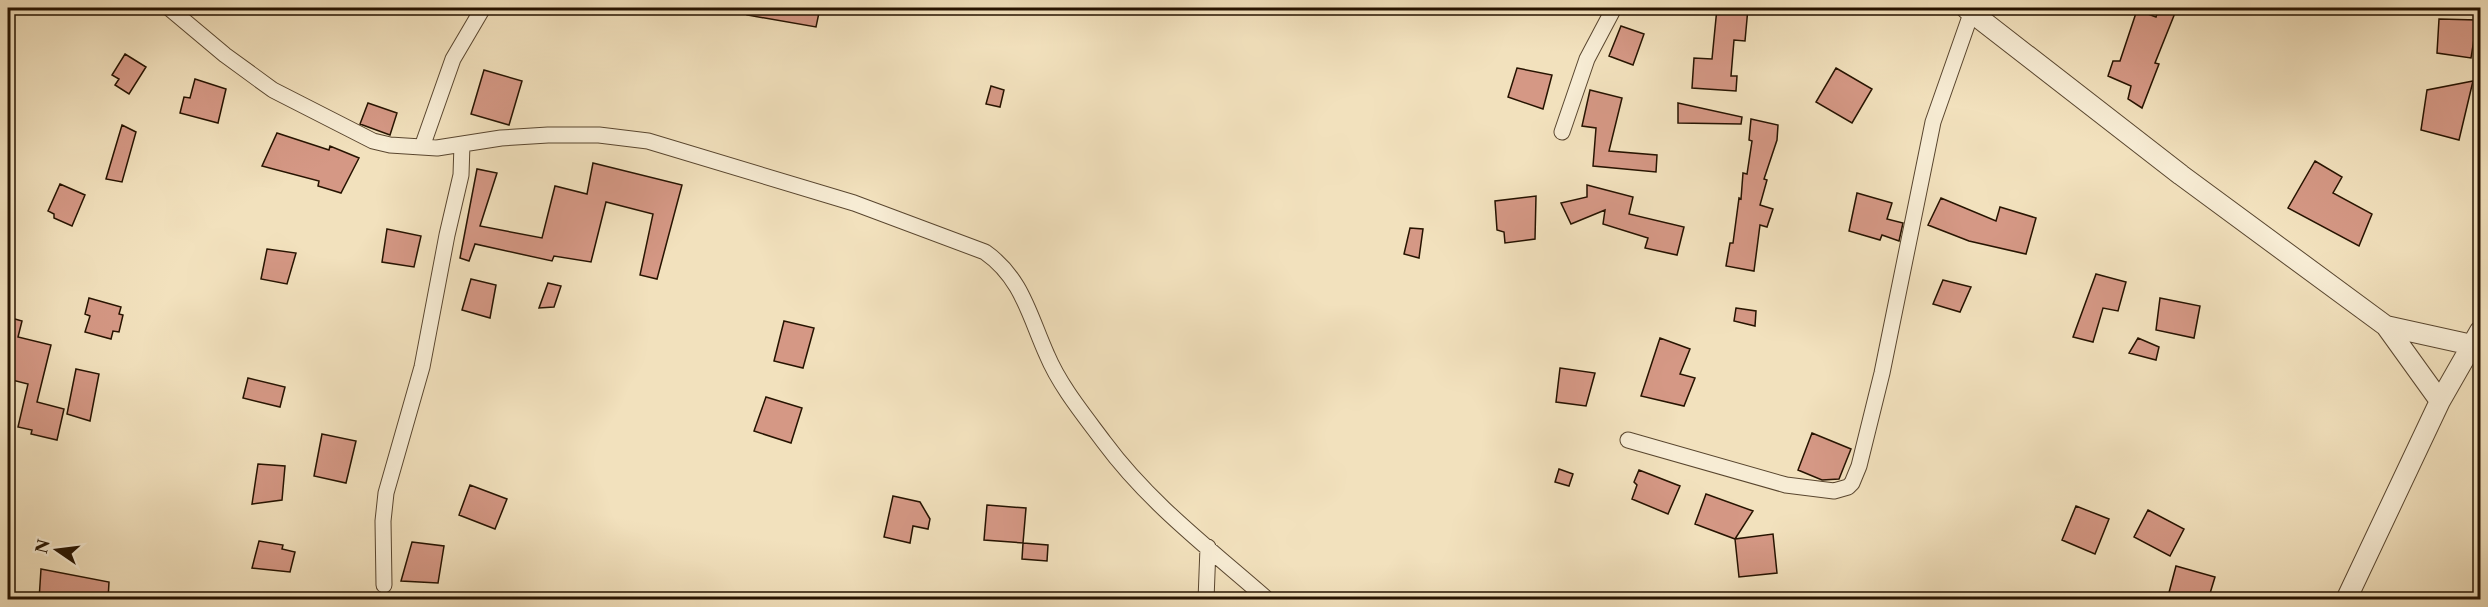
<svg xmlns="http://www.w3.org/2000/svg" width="2488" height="607" font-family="'Libre Caslon Text',serif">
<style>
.building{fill:#d59885;stroke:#261300;stroke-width:1.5}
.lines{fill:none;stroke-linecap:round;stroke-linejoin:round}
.minor-casing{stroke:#59462f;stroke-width:17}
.tertiary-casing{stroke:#59462f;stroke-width:22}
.minor{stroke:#f7ecd4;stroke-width:15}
.tertiary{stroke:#f7ecd4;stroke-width:20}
</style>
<rect width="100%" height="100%" fill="#f2e1bd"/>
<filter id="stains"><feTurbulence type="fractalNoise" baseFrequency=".00333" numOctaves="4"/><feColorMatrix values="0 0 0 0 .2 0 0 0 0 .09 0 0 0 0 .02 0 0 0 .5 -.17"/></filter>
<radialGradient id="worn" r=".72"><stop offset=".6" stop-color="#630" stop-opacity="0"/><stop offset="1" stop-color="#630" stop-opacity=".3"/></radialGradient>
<path class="building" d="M748 8H820L816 27 747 15Z
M1717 8H1748L1745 41 1734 40 1731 76H1737L1736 91 1692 88 1694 58 1712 59Z
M2159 8H2177L2155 63 2159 64 2142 108 2128 99 2131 86 2108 76 2113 61H2120L2137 10 2156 17Z
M2439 19 2477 20 2471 58 2437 53Z
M1621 26 1644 34 1633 65 1609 56Z
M125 54 146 67 129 94 115 85 119 79 112 75Z
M1517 68 1552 75 1543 109 1508 97Z
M1836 68 1872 89 1852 123 1816 102Z
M484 70 522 81 509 125 471 114Z
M195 79 226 89 218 123 180 113 184 97 190 98Z
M2473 81 2459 140 2421 130 2427 90Z
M991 86 1004 90 1000 107 986 104Z
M1590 90 1622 98 1609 151 1657 155 1656 172 1593 166 1596 128 1582 126Z
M368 103 397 113 390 135 360 124Z
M1678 103 1742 117 1741 124 1678 123Z
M1751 119 1778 125 1777 140 1764 179 1767 180 1760 205 1773 209 1767 227 1760 225 1754 271 1726 266 1730 243H1733L1739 198 1741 199 1743 173 1747 174 1752 141 1749 140Z
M122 125 136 132 122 182 106 179Z
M277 133 329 150 330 146 359 158 341 193 318 186 319 181 262 166Z
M2315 161 2342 177 2333 193 2372 214 2359 246 2288 208Z
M593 163 682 185 657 279 640 275 653 214 606 202 591 262 554 256 552 261 475 244 469 261 460 258 477 169 497 173 480 226 542 238 555 186 587 194Z
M60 184 85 195 72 226 54 218V214L48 211Z
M1587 185 1633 197 1629 214 1684 227 1677 255 1645 248 1648 238 1603 224 1605 210 1571 224 1561 203 1587 197Z
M1857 193 1892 203 1887 219 1903 223 1899 241 1882 235 1880 240 1849 231Z
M1536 196 1535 239 1505 243 1504 232 1497 230 1495 201Z
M1941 198 1996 221 2000 207 2036 218 2026 254 1969 241 1928 225Z
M1410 228 1423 229 1419 258 1404 254Z
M387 229 421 236 414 267 382 262Z
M267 249 296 253 287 284 261 279Z
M2096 274 2126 282 2118 311 2103 308 2093 342 2073 337Z
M471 279 496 285 490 318 462 310Z
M1943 280 1971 287 1960 312 1933 304Z
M548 283 561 286 554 307 539 308Z
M89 298 121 307 119 314 123 315 119 332 113 331 111 339 85 332 90 316 85 314Z
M2160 298 2200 306 2194 338 2156 330Z
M1736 308 1756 311 1755 326 1734 321Z
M8 317 22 321 18 337 51 345 37 402 64 409 57 440 31 434 32 430 18 427 28 384 8 379Z
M784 321 814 328 803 368 774 361Z
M1660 338 1690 349 1680 374 1695 378 1684 406 1641 396Z
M2138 338 2159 347 2156 360 2129 353Z
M1560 368 1595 373 1586 406 1556 402Z
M76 369 99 374 90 421 67 414Z
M248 378 285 387 280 407 243 398Z
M766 397 802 408 791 443 754 431Z
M1812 433 1851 449 1839 479 1822 480 1798 470Z
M322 434 356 441 346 483 314 476Z
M258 464 285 466 282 500 252 504Z
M1559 469 1573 474 1569 486 1555 482Z
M1639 470 1680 486 1668 514 1632 499 1637 485 1634 482Z
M470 485 507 499 495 529 459 515Z
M1706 494 1753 511 1735 539 1695 524Z
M893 496 920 502 930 519 928 529 913 526 910 543 884 537Z
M987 505 1026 508 1023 543 984 540Z
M2076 506 2109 519 2095 554 2062 540Z
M2148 510 2184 529 2170 556 2134 537Z
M1773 534 1777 573 1739 577 1735 539Z
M259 541 283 545 282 549 295 552 290 572 252 568Z
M412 542 444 546 438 583 401 581Z
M1023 543 1048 545 1047 561 1022 559Z
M2176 566 2215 577 2208 600H2167Z
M41 569 109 582 108 600H39Z"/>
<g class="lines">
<g class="minor-casing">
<path id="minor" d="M169 8 225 55 273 90 373 141 390 145 437 148 501 138 548 135H599L648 141 854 203 985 252C1022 278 1029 315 1047 355 1060 386 1084 415 1104 442 1149 503 1211 550 1268 600
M1562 132 1587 59 1614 8
M422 147 453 59 483 8
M1628 440 1786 485 1834 491 1848 487 1852 483 1859 466 1882 373 1933 122 1973 8
M384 585 383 521 386 493 422 367 447 235 461 175 462 144
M1206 600 1208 547"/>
</g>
<g class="tertiary-casing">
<path id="tertiary" d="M1966 8 2181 175 2386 326 2440 401
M2386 326 2472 345
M2346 600 2440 401 2480 331"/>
</g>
<use href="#minor" class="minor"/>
<use href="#tertiary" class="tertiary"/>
</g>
<rect width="2488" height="607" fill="none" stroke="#f2e1bd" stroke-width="30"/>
<rect x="9" y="9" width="2470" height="589" fill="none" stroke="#261300" stroke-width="3"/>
<rect x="15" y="15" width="2458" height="577" fill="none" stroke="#261300" stroke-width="1.5"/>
<g transform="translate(57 550) rotate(284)" stroke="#f7ecd4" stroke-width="4.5" paint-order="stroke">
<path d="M0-4.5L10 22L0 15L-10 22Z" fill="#261300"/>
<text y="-9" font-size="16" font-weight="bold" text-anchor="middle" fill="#261300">N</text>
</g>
<rect width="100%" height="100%" filter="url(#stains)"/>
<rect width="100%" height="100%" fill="url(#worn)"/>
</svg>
